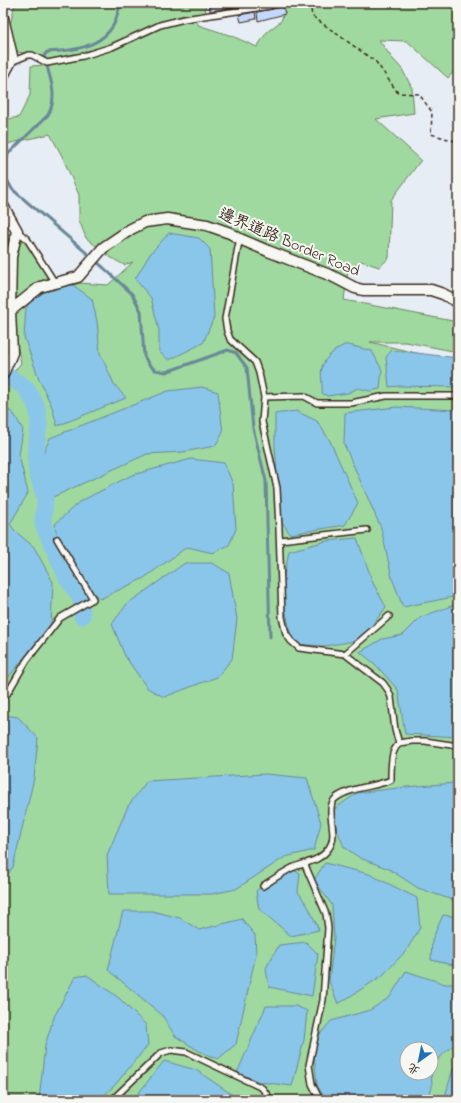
<svg xmlns="http://www.w3.org/2000/svg" width="461" height="1103" font-family="'Indie Flower','LXGW WenKai TC',sans-serif">
<style>
.green{fill:#9fd99f;stroke:#6d825e;fill-rule:evenodd}
.water{fill:#8ac6ea;stroke:#6a8898;fill-rule:evenodd}
.lines{fill:none;stroke-linecap:round;stroke-linejoin:round}
.stream{stroke:#6a8898;stroke-width:3}
.river{stroke:#8ac6ea;stroke-width:17}
.building{fill:#c4d7fd;stroke:#3b2a1e}
.lane-casing{stroke:#3b2a1e;stroke-width:8}
.street-casing{stroke:#3b2a1e;stroke-width:13}
.path{stroke:#3b2a1e;stroke-width:1.5;stroke-dasharray:4 3;stroke-linecap:butt}
.lane{stroke:#f6f6f2;stroke-width:5}
.street{stroke:#f6f6f2;stroke-width:10}
.labels{text-anchor:middle;dominant-baseline:central;stroke-width:4;stroke-linejoin:round;paint-order:stroke}
.street-label{font-size:16px;fill:#3b2a1e;stroke:#f6f6f2}
</style>
<rect width="100%" height="100%" fill="#e7edf5"/>
<filter id="ink" filterUnits="userSpaceOnUse"><feTurbulence type="fractalNoise" baseFrequency=".025" numOctaves="2"/><feDisplacementMap in="SourceGraphic" scale="8" xChannelSelector="R" yChannelSelector="G"/><feConvolveMatrix kernelMatrix="1 2 1 2 8 2 1 2 1" color-interpolation-filters="sRGB"/></filter>
<g filter="url(#ink)">
<path class="green" d="M15 3H205L206 15 197 16 198 25 232 36 257 47 267 32 281 21 287 3H458V67L448 78 407 41 379 40 392 58 402 69 412 88 414 113 376 119 421 160 391 200 389 258 379 267 361 261 348 270 344 300 458 322V352L406 342H370L458 363V1100H3V385L21 363 10 313 8 354 3 371V236L17 231 27 239 52 278 10 311 79 283 108 285 133 262 124 265 110 257 86 238 79 220V195L62 156 50 134 3 145V120L19 117 30 95 31 66 46 65 53 62 32 55 5 49ZM407 1049H431V1073H407Z"/>
<path class="water" d="M169 233 199 238 210 249 214 317 203 343 169 360 159 352V330L151 298 135 279 150 254Z
M45 282 73 285 92 299 97 321 100 353 114 384 126 398 57 426 52 407 39 379 24 337 26 308Z
M344 345H349L372 351 382 370 380 389 370 391 358 388 348 393 327 396 322 393C323 385 320 375 322 367 325 357 335 350 344 345Z
M392 350 458 358V387L399 386 389 387 386 357Z
M202 387 218 392 223 433 215 446 183 452 147 454 53 497 40 461 50 438 168 391Z
M3 406 14 414 23 430 19 455 28 493 10 524 15 531 34 547 53 582 51 625 3 684Z
M396 407 458 410V596L403 607 392 578 381 528 344 444 345 413Z
M296 411 317 421 330 441 358 503 345 525 290 534 280 519 275 446V414Z
M191 459 224 463 233 484 236 529 229 545 213 553 187 547 144 578 100 599 79 580 58 546 55 524 79 502 132 475Z
M357 538 373 583 386 607 361 640 325 646 293 644 281 590 289 551 326 541Z
M185 563H212L229 573 237 619 232 659 217 677 164 697 147 688 125 656 112 624 127 604Z
M454 605H458V737L405 734 398 690 375 664 360 652 382 639 403 635 421 617Z
M3 715 18 717 38 738 34 778 13 867 3 881Z
M266 774 307 778 321 823 314 850 285 857 236 889 212 894H109L107 855 128 806 147 781Z
M455 783 458 784V902L418 888 389 869 360 858 344 847 337 830 333 810 357 793 406 787Z
M325 863 369 874 417 898 420 928 406 951 382 976 338 1004 329 981 334 938 332 905 314 880Z
M286 867 300 873 298 892 309 908 319 930 291 936 259 909 256 891Z
M123 911H152L180 918 199 930 242 919 255 935 256 954 236 1044 218 1059 199 1051 175 1036 162 1015 108 970Z
M443 915 458 917V966L431 960 432 940Z
M306 942 318 954 312 996 269 987 266 968 279 945Z
M406 971 445 984H458V1045L451 1047 431 1066 432 1088 427 1100H327L317 1086 313 1043 331 1021 370 1010 390 997ZM407 1049H431V1073H407Z
M87 975 119 998 146 1025 148 1045 115 1085 99 1100H39L45 1045 54 1017 75 977Z
M266 1006H296L307 1011 304 1040 292 1086 260 1082 237 1073Z
M164 1061 196 1070 240 1100H133Z
M458 1067V1100H444L453 1069Z"/>
<g class="lines">
<path class="stream" d="M121 3C118 10 117 18 114 24 101 48 71 51 47 52L44 56C49 75 59 96 48 115L8 154 4 169 6 178 12 189 104 268 132 294 141 311 144 356 149 365 155 370 166 372 228 350 236 353 247 368 253 428 266 481 270 637"/>
<path class="river" d="M11 378 26 388 37 407 39 424 35 456 37 473 45 498 43 524 67 578 81 599 82 616"/>
</g>
<path class="building" d="M209 3H234V7L210 11Z
M283 7 285 14 258 21 257 12Z
M255 12 256 19 241 22 239 15Z"/>
<g class="lines">
<g class="lane-casing">
<path id="lane" d="M11 62 28 55H32L47 63 83 56 112 47 160 25 184 19 270 6
M17 231 27 239 55 283
M240 239 238 247 225 319 227 331 230 339 255 362 259 373 264 397 262 422 277 488 279 529 282 617 286 634 291 641 299 648 345 654 383 683 388 690 391 697 395 730 399 743C398 745 395 748 394 751 391 756 391 773 391 780 375 787 350 787 336 798 333 800 331 805 331 809 330 822 337 837 329 848 320 862 305 862 292 868 282 873 272 880 263 886
M264 397 304 396 317 403H351L386 396H458
M280 540 367 530
M345 654 389 616
M3 698 7 694 27 660 60 618 93 599 57 539
M399 743 412 741H425L458 746
M305 865 326 914 328 928 323 1000 309 1065 312 1084 320 1100
M112 1100 161 1053 171 1050 186 1052 262 1088 271 1100"/>
</g>
<g class="street-casing">
<path id="street" d="M3 18 12 56 10 63 3 76
M3 206 17 231 11 257 10 311
M3 374 12 353 10 311 40 287 78 277 103 248 131 229 145 222 167 219 207 225 230 233 240 239 268 251 332 276 355 288 363 290H431L443 294 458 302"/>
</g>
<path class="path" d="M310 3 312 16 376 62 398 93 419 94 432 112 431 134 458 142"/>
<use href="#lane" class="lane"/>
<use href="#street" class="street"/>
</g>
</g>
<g class="labels">
<g class="street-label">
<text transform="translate(289 243) rotate(23)">邊界道路 Border Road</text>
</g>
</g>
<rect width="461" height="1103" fill="none" stroke="#f6f6f2" stroke-width="16"/>
<rect x="8" y="8" width="445" height="1087" fill="none" stroke="#3b2a1e" stroke-width="1.5" filter="url(#ink)"/>
<g transform="translate(419 1061) rotate(213)"><circle r="19" fill="#f6f6f2" stroke="#aba49d"/>
<path d="M0-3L7 15L0 10L-7 15Z" fill="#1f6fb2"/>
<text y="-6" font-size="11" font-weight="bold" text-anchor="middle" fill="#3b2a1e">北</text>
</g>
</svg>
